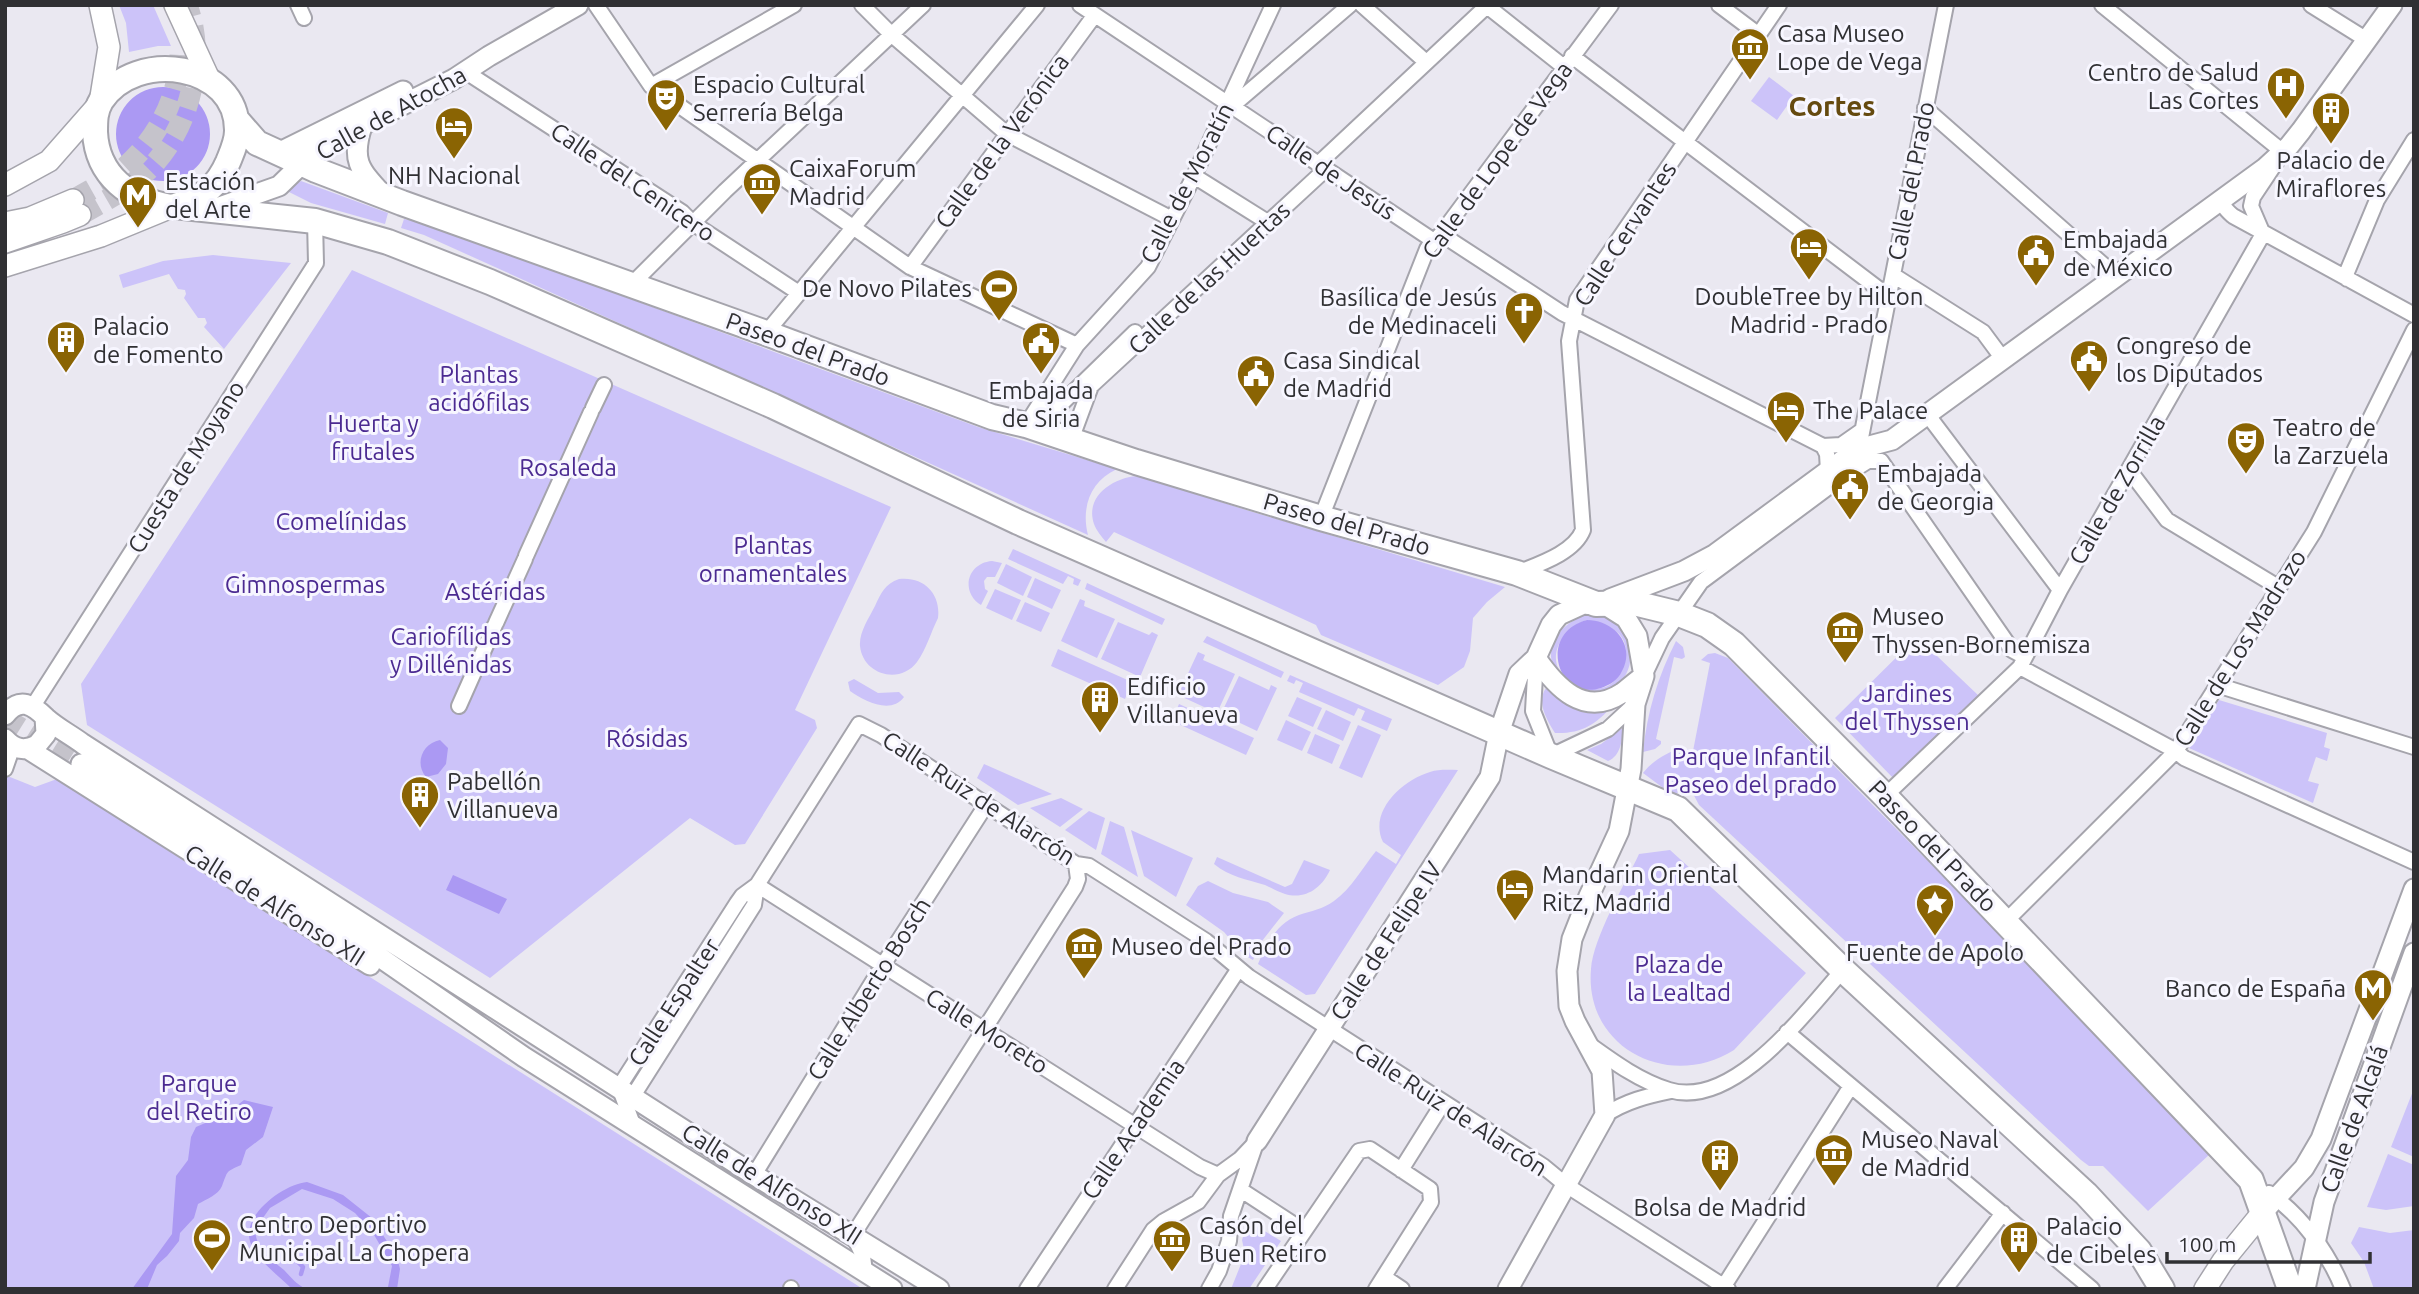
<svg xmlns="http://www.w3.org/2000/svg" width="2419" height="1294" font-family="Ubuntu,sans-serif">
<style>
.green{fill:#ccc3f9;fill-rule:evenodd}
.water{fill:#ab99f3}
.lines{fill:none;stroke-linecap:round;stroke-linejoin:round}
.stream{stroke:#ab99f3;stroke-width:4.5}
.secondary-tunnel{stroke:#c5c3cb;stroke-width:19;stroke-dasharray:19 10;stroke-linecap:butt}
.primary-tunnel{stroke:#c5c3cb;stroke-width:21;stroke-dasharray:21 10;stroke-linecap:butt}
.street-casing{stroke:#a5a4ac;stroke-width:18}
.secondary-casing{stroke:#a5a4ac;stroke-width:23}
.primary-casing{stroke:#a5a4ac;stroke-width:24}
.highway-casing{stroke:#a5a4ac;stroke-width:28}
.street{stroke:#fff;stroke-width:14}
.secondary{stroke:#fff;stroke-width:19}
.primary{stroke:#fff;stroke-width:21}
.highway{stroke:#fff;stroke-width:24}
.labels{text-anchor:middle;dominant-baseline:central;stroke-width:6;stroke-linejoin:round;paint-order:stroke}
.poi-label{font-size:24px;fill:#303033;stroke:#f7f6ff;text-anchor:start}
.street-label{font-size:24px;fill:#303033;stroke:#f7f6ff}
.park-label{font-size:24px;fill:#4b2a91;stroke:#f7f6ff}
.quarter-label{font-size:28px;font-weight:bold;fill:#654a10;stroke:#f7f6ff}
</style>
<rect width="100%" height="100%" fill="#eae8f1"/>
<path class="green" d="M119 5H153L171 46H158L129 52 126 23Z
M1769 77 1794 96 1777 120 1751 101Z
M301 181 388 213 385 224 311 203 287 191Z
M404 219 430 225 978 427 1117 469C1090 481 1081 508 1088 535L424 235 401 228Z
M213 255 291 263 224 349 204 327 207 323 205 318H198L184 298 186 294 185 290 178 289 169 274 123 288 119 275 163 261Z
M352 270 891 507 795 710 815 720 817 728 745 844 735 845 690 818 490 978 87 725 81 684Z
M1140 476 1243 509 1505 587 1487 602 1473 618 1470 651 1464 667 1438 685 1321 635 1316 625 1114 532 1106 542C1102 537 1096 530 1094 524 1084 495 1116 476 1140 476Z
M1013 549 1081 580 1078 586 1073 584 1074 579 1068 576 1063 584 1008 559Z
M992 561 1002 563 995 577H987L984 581 985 589 988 591 981 605C960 592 967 563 992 561Z
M1006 564 1032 577 1023 596 997 583Z
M1035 578 1061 590 1052 609 1027 597Z
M899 579C924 576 941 594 938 618 931 632 926 650 917 662 900 685 863 675 860 646 859 632 869 618 875 606 881 593 885 584 899 579Z
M1087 583 1165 619 1162 625 1085 589Z
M995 589 1021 600 1012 620 986 608Z
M1080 599 1085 601 1084 606 1115 619 1097 658 1061 641Z
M1025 602 1050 613 1041 632 1016 621Z
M1586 615C1648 614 1640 693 1596 694 1588 695 1577 690 1569 688 1564 681 1556 673 1553 665 1544 642 1566 621 1586 615ZM1587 620C1596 624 1611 626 1618 633 1633 647 1624 672 1612 683 1608 687 1601 688 1596 689 1587 686 1572 683 1565 677 1543 657 1565 626 1587 620Z
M1118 622 1149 635 1152 632 1158 635 1140 677 1101 659Z
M1207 636 1284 672 1281 678 1203 642Z
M1917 637 1979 696 1893 778 1835 718Z
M1676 641 1683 647 1685 657 1682 659 1674 657 1656 739 1661 741V744L1655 749 1643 752C1647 712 1658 676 1676 641Z
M1058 649 1132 682 1125 699 1051 666Z
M1198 652 1205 655 1203 660 1235 674 1217 713 1178 695Z
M1715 653 1728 658 1979 913 2210 1154 2148 1211 2103 1166H2089L2081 1160 1699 805 1690 788 1679 791 1674 796 1643 773C1653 760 1666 754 1681 747L1693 751 1710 663 1701 660 1708 654Z
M1290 675 1392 719 1387 731 1361 720 1365 711 1358 708 1354 716 1299 692 1303 683 1296 680 1294 684 1287 681Z
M1239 676 1269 690 1271 685 1277 688 1257 731 1221 714Z
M854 679 878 693 899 692 904 697C891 715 864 701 850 691L848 682Z
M1546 688C1570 707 1580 712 1612 706 1596 725 1580 734 1555 733 1547 720 1536 702 1546 688Z
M1297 697 1322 708 1313 727 1288 716Z
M2219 700 2327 733 2324 747 2330 749 2327 761 2316 757 2308 781 2319 784 2313 803 2189 748Z
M1179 704 1254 738 1246 755 1172 721Z
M1326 710 1351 722 1343 741 1317 729Z
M1286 720 1311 732 1302 751 1277 740Z
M1358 725 1381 735 1362 778 1339 768Z
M1624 727C1622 740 1621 756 1608 761L1587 750 1601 744Z
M1315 734 1340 745 1332 764 1307 753Z
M984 764 1052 794 1018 805 977 778Z
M1458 770 1315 994 1306 995 1258 964C1266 944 1277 923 1299 915 1311 911 1323 909 1334 901 1351 889 1363 867 1376 851L1396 864 1401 855 1383 842C1368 811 1403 780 1430 772 1439 769 1449 770 1458 770Z
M5 775 35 787 57 779 863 1289H5Z
M1061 798 1083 809 1060 827 1030 808Z
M1089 811 1105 818 1096 850 1065 830Z
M1110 821 1124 827 1138 877 1101 854Z
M1131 830 1193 858 1176 897 1144 876Z
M1670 850 1806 973 1734 1050C1669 1091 1584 1048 1591 969 1593 938 1625 884 1639 854Z
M1217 857 1285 887 1292 884 1304 860 1330 870C1322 888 1305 900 1285 894 1278 892 1272 888 1265 885 1246 879 1230 877 1214 864Z
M1208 881 1233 893 1268 902 1284 913 1262 941 1253 960 1244 955 1224 932 1186 905 1198 886Z
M2413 1091 2414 1092V1157L2391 1147Z
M2388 1154 2414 1165V1206L2386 1210 2367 1207Z
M1248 1221 1281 1241 1249 1289H1231L1245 1254 1242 1240Z
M2359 1227 2390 1233 2414 1230V1289H2374L2364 1262 2351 1243Z"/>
<path class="water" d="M116 134a47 47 0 1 1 94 0a47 47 0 1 1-94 0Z
M1587 620C1614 620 1636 645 1622 671 1618 680 1610 685 1601 688 1557 702 1537 633 1587 620Z
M440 740 448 748 446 764 438 774 426 777C414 763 423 743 440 740Z
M453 875 507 899 499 914 446 890Z
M244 1100 273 1107 263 1137 246 1150 241 1165C225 1172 228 1171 222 1186 218 1195 207 1199 198 1204L194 1218 180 1233 179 1241 167 1256 157 1265 147 1289H132L172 1234 176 1176 188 1160 191 1137 196 1127 226 1114Z
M307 1182 343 1195 372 1218 397 1257 400 1269 397 1289 388 1287 392 1266 373 1233 355 1213 333 1199 302 1189 270 1208 255 1229C256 1250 270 1258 284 1270 292 1278 296 1284 306 1289L291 1288C278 1275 258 1261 251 1244 239 1216 284 1184 307 1182Z"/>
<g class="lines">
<path class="stream" d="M298 1262 303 1267 301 1274"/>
<path class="secondary-tunnel" d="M5 717 81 764"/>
<path class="primary-tunnel" d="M73 200C88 191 105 183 119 172 155 143 178 101 180 55
M80 215C101 203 125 191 144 174 188 135 208 62 187 5"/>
<g class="street-casing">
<path id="street" d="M298 5 304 18
M596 5 651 86 910 267 1077 345
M862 5 892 35 1007 134 1172 219
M1080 5 1434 241
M1362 5 1426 62
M1719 5 1759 35
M2102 5 2283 152 2253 197 2251 206 2263 234
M2311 5 2367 40
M1487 6 1564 67
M1572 56 1888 296
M466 72 682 212 694 224 799 293
M651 86 794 5
M1228 102 1238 101 1350 5
M1925 108 2116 276
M1318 164 1488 5
M1194 176 1269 223
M2226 196C2221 206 2226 210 2233 216L2414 315
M1441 234 1562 313 1823 446 1827 454 1828 471
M910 267 1094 16
M1893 275 1983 332 2003 359
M2347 279V272L2377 200 2414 140
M631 285 725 191 923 5
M766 333 1037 5
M593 408 604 385
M1041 410 1052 411 1057 408 1135 332
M1927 414 2060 590
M1026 425 1077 345 1148 267 1194 176 1273 5
M1071 440 1091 386 1326 169
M1823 446 1841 445 1861 431
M1881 461 2012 650 2025 657
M2129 470 2167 520 2278 587
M1841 478 1851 468 1857 458 1946 5
M1321 518 1427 249 1441 234 1611 5
M526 556 591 412
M1517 573C1539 564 1574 553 1583 530L1569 341 1577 300 1779 5
M496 623 525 559
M1536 658 1533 711 1551 756 1608 729 1635 704
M2020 667 2176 751 2184 758 2414 862
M1644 676 1662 638 1701 582 1841 478 1868 461H1881
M2217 685 2414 747
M33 706 316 263 315 221
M459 706 495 625
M5 769 13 746
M1885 796 2020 667 2060 590 2263 234
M757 885 1200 1167 1218 1175
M2005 922 2176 751 2314 532 2414 330
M1787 1032 2092 1289
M1590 1045C1615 1063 1640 1081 1669 1090 1734 1110 1806 1011 1843 970
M633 1096 754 905 757 885
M1605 1115C1626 1101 1647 1096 1671 1091
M634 1127 619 1087 737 903 742 896 757 885 859 724 881 735 1076 864 1089 866 1206 941 1249 977 1543 1166 1566 1185 1728 1289
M1401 1170 1443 1103
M754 1175 883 965 986 805
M1241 1190 1304 1231
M2269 1193C2302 1216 2328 1252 2343 1289
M865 1272 863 1256 853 1235 1075 887 1078 879 1076 864
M1384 1277 1402 1289
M791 1289V1288
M1027 1289 1238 970
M1115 1289 1153 1230 1164 1221 1198 1202 1218 1175 1240 1159 1257 1141
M1209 1289 1219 1271 1229 1241 1231 1216 1255 1146
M1265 1289 1359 1151 1370 1149 1430 1189 1431 1202 1376 1289
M1722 1289 1851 1086
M1945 1289 2003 1213"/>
</g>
<g class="secondary-casing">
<path id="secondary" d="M362 126C351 160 359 169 382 194
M278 153 403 91
M214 209 279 186 319 147 454 79 489 56 578 5
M1610 599 1684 571 1714 555 1858 449 1892 440 2265 168 2289 146 2301 131 2392 5
M1536 658C1556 687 1584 718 1622 693 1629 688 1636 681 1644 676
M5 715C20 696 33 705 46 718 57 728 71 735 83 744L754 1175 939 1289
M5 739C15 750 25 751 37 745L46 734 45 717
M28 749 370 965
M81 764 300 902 524 1057 892 1289
M1257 1141 1490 777 1499 733 1519 674 1536 658 1551 625 1559 615 1583 604 1607 606 1626 618 1637 636 1644 676 1635 704 1631 769 1619 831 1589 896 1572 939 1567 971 1569 1006 1575 1021 1602 1071 1605 1115 1508 1289
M2263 1212 2304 1168 2321 1139 2414 889
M2305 1289 2324 1202 2414 953"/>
</g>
<g class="primary-casing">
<path id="primary" d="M175 5 210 81
M5 185 49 161 100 103 109 47 100 5
M5 223 30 218 73 200
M5 242 63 222 80 215
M5 266 101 236 174 206
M2205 1289 2223 1261 2263 1212"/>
</g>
<g class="highway-casing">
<path id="highway" d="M236 119 257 143 316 170 402 203 766 333 992 417 1026 425 1136 462 1321 518 1517 573 1596 604 1634 603 1679 614 1707 625 1734 644 1885 796 2251 1180 2290 1289
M174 206 315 221 388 242 490 282 773 406 1018 522 1551 756 1678 809 1843 970 2086 1194 2139 1251 2162 1289
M171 207C130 200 97 176 95 132 95 121 95 111 101 101 136 48 238 63 237 131 237 142 232 152 228 162 218 185 203 199 178 205"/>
</g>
<use href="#street" class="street"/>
<use href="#secondary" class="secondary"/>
<use href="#primary" class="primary"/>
<use href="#highway" class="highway"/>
</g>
<defs>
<g id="museum-pin" transform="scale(2.0125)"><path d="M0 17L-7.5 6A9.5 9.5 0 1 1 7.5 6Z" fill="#8a6403" stroke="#f7f6ff"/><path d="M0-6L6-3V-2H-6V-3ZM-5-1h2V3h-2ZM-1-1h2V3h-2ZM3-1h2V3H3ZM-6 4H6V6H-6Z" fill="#fff"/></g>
<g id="hospital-pin" transform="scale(2.0125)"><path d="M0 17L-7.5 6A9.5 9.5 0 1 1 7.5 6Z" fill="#8a6403" stroke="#f7f6ff"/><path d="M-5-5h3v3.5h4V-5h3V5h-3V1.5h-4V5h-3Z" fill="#fff"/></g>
<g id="theatre-pin" transform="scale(2.0125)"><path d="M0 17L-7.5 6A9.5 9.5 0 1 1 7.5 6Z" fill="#8a6403" stroke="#f7f6ff"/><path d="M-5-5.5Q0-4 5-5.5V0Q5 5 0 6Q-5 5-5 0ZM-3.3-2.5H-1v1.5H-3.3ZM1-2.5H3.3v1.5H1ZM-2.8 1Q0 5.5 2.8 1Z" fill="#fff"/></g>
<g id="building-pin" transform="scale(2.0125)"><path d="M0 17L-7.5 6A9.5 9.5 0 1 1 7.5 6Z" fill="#8a6403" stroke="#f7f6ff"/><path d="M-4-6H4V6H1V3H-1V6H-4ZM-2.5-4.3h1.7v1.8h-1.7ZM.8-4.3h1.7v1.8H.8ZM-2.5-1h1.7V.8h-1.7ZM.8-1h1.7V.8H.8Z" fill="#fff"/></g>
<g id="hotel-pin" transform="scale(2.0125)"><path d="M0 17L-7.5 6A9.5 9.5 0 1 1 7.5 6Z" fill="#8a6403" stroke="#f7f6ff"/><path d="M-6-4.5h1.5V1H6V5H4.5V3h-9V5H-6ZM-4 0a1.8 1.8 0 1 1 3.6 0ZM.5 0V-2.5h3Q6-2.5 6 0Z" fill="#fff"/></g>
<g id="metro-pin" transform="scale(2.0125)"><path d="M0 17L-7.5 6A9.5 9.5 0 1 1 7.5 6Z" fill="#8a6403" stroke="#f7f6ff"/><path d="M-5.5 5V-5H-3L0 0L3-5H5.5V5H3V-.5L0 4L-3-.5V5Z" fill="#fff"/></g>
<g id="civic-pin" transform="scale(2.0125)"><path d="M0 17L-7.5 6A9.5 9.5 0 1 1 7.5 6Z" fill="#8a6403" stroke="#f7f6ff"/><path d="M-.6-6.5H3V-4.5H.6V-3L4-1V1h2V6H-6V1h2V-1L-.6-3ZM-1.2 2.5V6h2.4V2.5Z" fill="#fff"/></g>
<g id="stadium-pin" transform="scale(2.0125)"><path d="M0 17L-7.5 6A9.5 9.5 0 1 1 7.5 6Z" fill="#8a6403" stroke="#f7f6ff"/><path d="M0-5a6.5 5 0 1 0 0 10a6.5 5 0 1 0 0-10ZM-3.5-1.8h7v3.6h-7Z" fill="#fff"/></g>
<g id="church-pin" transform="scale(2.0125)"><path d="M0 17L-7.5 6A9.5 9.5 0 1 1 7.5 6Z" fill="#8a6403" stroke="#f7f6ff"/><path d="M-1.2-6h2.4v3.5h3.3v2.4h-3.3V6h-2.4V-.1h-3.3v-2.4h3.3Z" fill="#fff"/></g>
<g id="sight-pin" transform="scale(2.0125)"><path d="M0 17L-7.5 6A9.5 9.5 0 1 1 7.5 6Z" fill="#8a6403" stroke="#f7f6ff"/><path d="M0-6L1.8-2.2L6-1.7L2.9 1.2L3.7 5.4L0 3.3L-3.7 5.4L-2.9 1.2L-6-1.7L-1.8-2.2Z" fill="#fff"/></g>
</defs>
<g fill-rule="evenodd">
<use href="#museum-pin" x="1750" y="47"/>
<use href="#hospital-pin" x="2286" y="86"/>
<use href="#theatre-pin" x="666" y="98"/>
<use href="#building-pin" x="2331" y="111"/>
<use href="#hotel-pin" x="454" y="126"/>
<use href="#museum-pin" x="762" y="182"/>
<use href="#metro-pin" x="138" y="195"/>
<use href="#hotel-pin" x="1809" y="247"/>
<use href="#civic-pin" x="2036" y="253"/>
<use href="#stadium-pin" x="999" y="288"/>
<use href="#church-pin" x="1524" y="311"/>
<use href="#building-pin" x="66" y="340"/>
<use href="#civic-pin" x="1041" y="341"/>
<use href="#civic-pin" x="2089" y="359"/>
<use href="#civic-pin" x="1256" y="374"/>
<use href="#hotel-pin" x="1786" y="410"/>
<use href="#theatre-pin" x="2246" y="441"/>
<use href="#civic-pin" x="1850" y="487"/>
<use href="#museum-pin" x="1845" y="630"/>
<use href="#building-pin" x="1100" y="700"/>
<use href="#building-pin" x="420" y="795"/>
<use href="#hotel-pin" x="1515" y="888"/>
<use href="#sight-pin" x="1935" y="903"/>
<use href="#museum-pin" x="1084" y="946"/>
<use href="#metro-pin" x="2373" y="988"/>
<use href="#museum-pin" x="1834" y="1153"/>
<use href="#building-pin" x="1720" y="1158"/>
<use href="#stadium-pin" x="212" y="1238"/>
<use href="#museum-pin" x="1172" y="1239"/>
<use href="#building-pin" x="2019" y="1240"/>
</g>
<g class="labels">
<g class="poi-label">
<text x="1777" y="33">Casa Museo<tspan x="1777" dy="28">Lope de Vega</tspan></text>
<text x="2259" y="72" text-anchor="end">Centro de Salud<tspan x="2259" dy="28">Las Cortes</tspan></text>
<text x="693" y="84">Espacio Cultural<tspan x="693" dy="28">Serrería Belga</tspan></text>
<text x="2331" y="160" text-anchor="middle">Palacio de<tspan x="2331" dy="28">Miraflores</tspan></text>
<text x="789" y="168">CaixaForum<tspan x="789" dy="28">Madrid</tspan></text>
<text x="454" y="175" text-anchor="middle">NH Nacional</text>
<text x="165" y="181">Estación<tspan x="165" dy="28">del Arte</tspan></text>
<text x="2063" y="239">Embajada<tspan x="2063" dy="28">de México</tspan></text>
<text x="972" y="288" text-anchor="end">De Novo Pilates</text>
<text x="1809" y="296" text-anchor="middle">DoubleTree by Hilton<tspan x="1809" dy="28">Madrid - Prado</tspan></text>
<text x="1497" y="297" text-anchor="end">Basílica de Jesús<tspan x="1497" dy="28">de Medinaceli</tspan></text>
<text x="93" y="326">Palacio<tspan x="93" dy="28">de Fomento</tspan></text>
<text x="2116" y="345">Congreso de<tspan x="2116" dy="28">los Diputados</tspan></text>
<text x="1283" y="360">Casa Sindical<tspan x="1283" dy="28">de Madrid</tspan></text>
<text x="1041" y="390" text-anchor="middle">Embajada<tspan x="1041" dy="28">de Siria</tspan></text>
<text x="1813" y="410">The Palace</text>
<text x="2273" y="427">Teatro de<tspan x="2273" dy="28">la Zarzuela</tspan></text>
<text x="1877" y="473">Embajada<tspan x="1877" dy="28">de Georgia</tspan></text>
<text x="1872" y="616">Museo<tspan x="1872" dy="28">Thyssen-Bornemisza</tspan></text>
<text x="1127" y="686">Edificio<tspan x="1127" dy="28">Villanueva</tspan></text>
<text x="447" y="781">Pabellón<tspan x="447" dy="28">Villanueva</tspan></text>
<text x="1542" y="874">Mandarin Oriental<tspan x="1542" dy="28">Ritz, Madrid</tspan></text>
<text x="1111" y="946">Museo del Prado</text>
<text x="1935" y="952" text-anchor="middle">Fuente de Apolo</text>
<text x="2346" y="988" text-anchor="end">Banco de España</text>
<text x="1861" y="1139">Museo Naval<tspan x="1861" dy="28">de Madrid</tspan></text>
<text x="1720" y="1207" text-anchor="middle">Bolsa de Madrid</text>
<text x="239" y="1224">Centro Deportivo<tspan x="239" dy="28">Municipal La Chopera</tspan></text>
<text x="1199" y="1225">Casón del<tspan x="1199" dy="28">Buen Retiro</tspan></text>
<text x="2046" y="1226">Palacio<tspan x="2046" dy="28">de Cibeles</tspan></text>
</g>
<g class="street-label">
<text transform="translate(391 113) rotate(-29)">Calle de Atocha</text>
<text transform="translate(1002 141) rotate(-54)">Calle de la Verónica</text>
<text transform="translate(1497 160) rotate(-54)">Calle de Lope de Vega</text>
<text transform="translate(1331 172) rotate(34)">Calle de Jesús</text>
<text transform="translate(1911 181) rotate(-79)">Calle del Prado</text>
<text transform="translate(633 182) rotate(34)">Calle del Cenicero</text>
<text transform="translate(1187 183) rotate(-63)">Calle de Moratín</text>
<text transform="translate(1625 234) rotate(-57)">Calle Cervantes</text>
<text transform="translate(1209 278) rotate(-43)">Calle de las Huertas</text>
<text transform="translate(808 349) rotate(20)">Paseo del Prado</text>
<text transform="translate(186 467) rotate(-58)">Cuesta de Moyano</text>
<text transform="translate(2117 490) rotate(-60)">Calle de Zorrilla</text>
<text transform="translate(1347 524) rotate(16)">Paseo del Prado</text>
<text transform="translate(2240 648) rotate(-58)">Calle de Los Madrazo</text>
<text transform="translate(979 798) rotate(33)">Calle Ruiz de Alarcón</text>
<text transform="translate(1933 846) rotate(46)">Paseo del Prado</text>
<text transform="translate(275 905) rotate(32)">Calle de Alfonso XII</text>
<text transform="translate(1386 941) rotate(-57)">Calle de Felipe IV</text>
<text transform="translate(869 989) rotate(-58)">Calle Alberto Bosch</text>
<text transform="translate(674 1002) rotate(-57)">Calle Espalter</text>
<text transform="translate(987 1031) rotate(32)">Calle Moreto</text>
<text transform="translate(1451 1109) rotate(33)">Calle Ruiz de Alarcón</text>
<text transform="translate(2354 1119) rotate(-70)">Calle de Alcalá</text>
<text transform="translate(1133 1129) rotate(-56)">Calle Academia</text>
<text transform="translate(772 1184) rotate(32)">Calle de Alfonso XII</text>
</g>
<g class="park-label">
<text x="479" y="374">Plantas<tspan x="479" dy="28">acidófilas</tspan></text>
<text x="373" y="423">Huerta y<tspan x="373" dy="28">frutales</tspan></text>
<text x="568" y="467">Rosaleda</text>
<text x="341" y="521">Comelínidas</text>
<text x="773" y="545">Plantas<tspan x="773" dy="28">ornamentales</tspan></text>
<text x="305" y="584">Gimnospermas</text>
<text x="495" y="591">Astéridas</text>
<text x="451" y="636">Cariofílidas<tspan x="451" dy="28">y Dillénidas</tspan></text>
<text x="1907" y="693">Jardines<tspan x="1907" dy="28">del Thyssen</tspan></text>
<text x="647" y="738">Rósidas</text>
<text x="1751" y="756">Parque Infantil<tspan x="1751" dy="28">Paseo del prado</tspan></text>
<text x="1679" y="964">Plaza de<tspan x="1679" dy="28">la Lealtad</tspan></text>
<text x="199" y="1083">Parque<tspan x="199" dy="28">del Retiro</tspan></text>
</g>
<g class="quarter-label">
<text x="1832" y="105">Cortes</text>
</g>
</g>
<rect width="2419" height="1294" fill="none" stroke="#303033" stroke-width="14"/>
<path d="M2167 1252v10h203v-10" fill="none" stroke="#303033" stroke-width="3.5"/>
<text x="2178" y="1252" font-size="21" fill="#303033" stroke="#f7f6ff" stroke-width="5" paint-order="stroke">100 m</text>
</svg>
